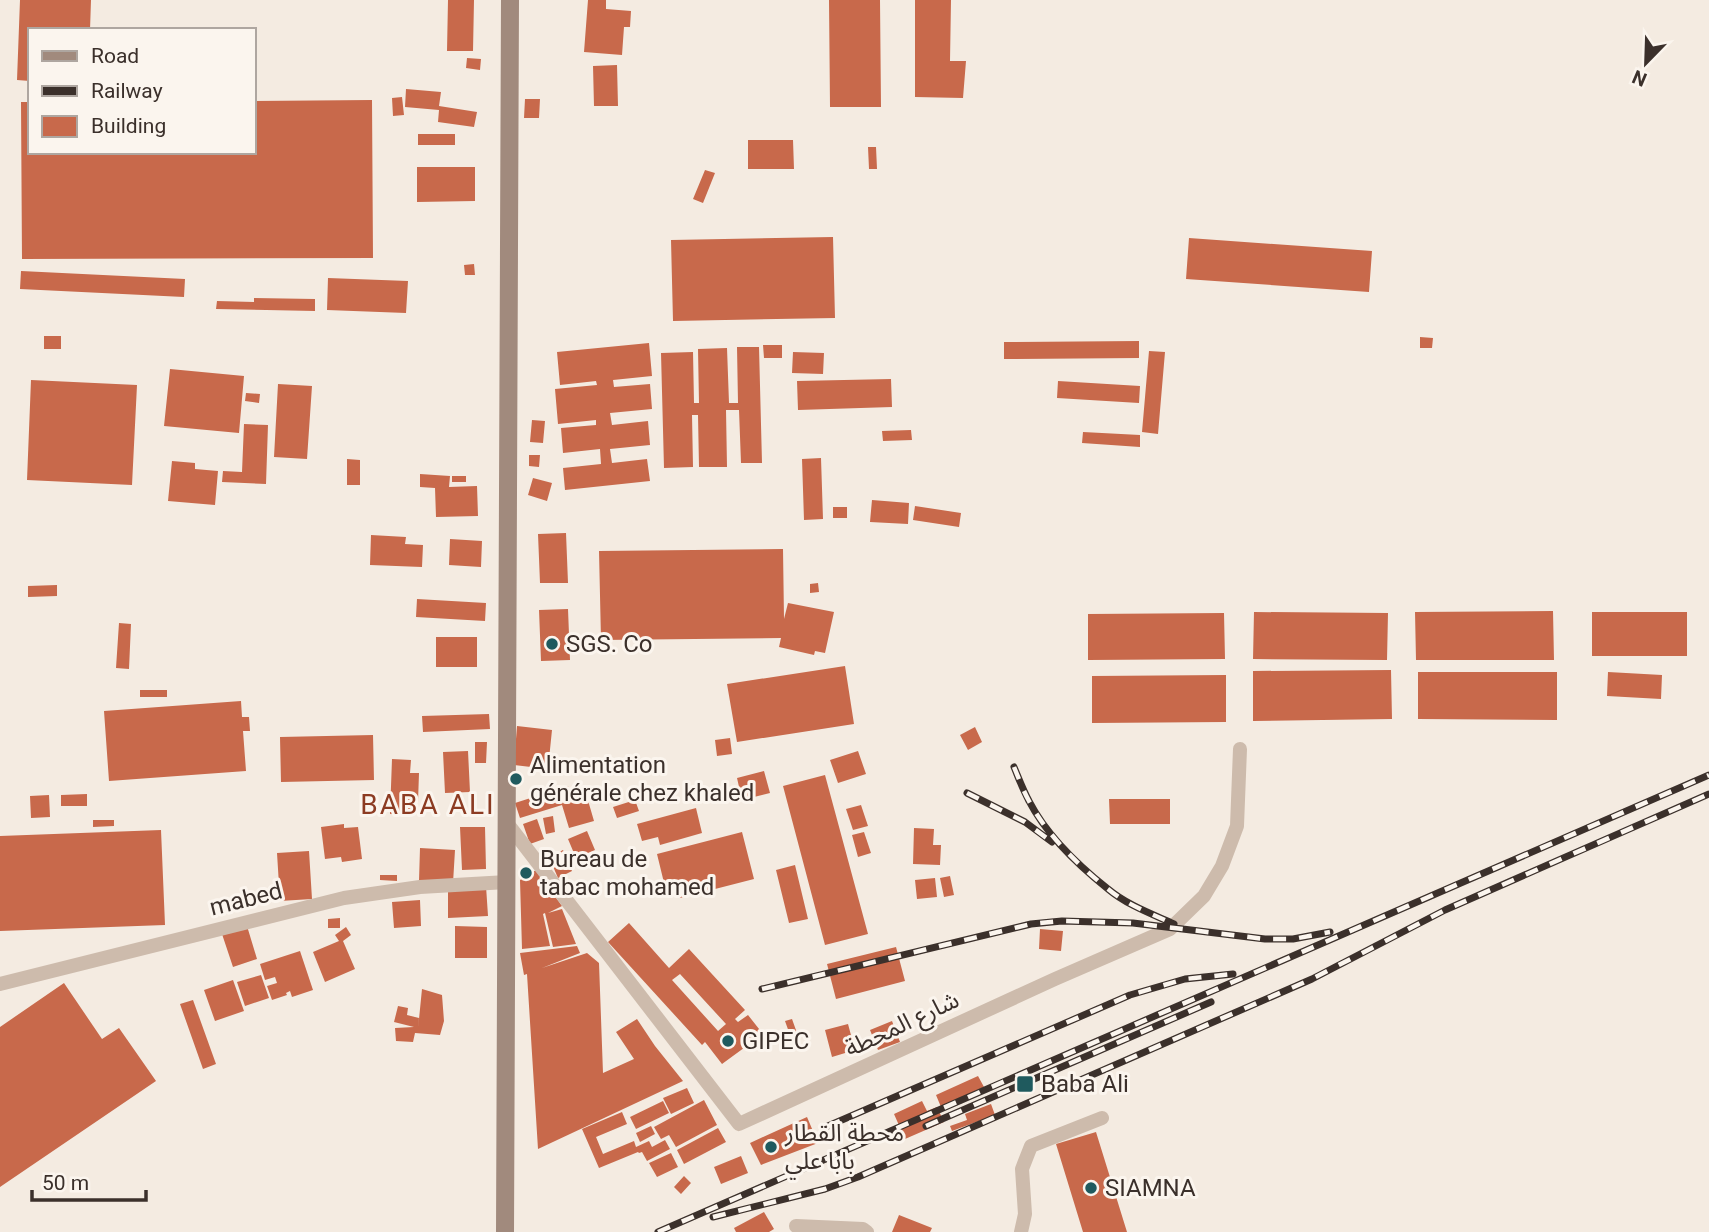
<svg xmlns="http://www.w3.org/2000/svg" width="1709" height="1232" font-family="Roboto,'Noto Sans Arabic',sans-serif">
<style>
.building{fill:#c8694b;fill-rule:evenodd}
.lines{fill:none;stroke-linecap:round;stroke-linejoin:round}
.street{stroke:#cdbbac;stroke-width:14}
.secondary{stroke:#a18a7d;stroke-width:18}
.rail-casing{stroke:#3b302b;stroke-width:7}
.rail{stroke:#fbf5ee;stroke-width:4.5;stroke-dasharray:13;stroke-linecap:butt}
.poi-dot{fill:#1f5a5e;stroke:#fbf5ee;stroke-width:2.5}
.labels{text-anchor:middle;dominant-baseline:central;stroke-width:6;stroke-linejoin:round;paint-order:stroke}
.poi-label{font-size:24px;fill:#3b302b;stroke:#fbf5ee;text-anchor:start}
.street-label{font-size:24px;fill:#3b302b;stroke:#fbf5ee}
.quarter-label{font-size:28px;letter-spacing:2px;fill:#8c3b22;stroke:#fbf5ee}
</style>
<rect width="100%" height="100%" fill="#f4ebe1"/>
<path class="building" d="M20 0H91L90 30H30V81L17 80Z
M448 0H474L473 51H447Z
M588 0H606V9L631 11 630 27H624L622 55 584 52Z
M829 0H880L881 107H830Z
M915 0H951L950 61H966L963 98 915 97Z
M467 58 481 59 480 70 466 68Z
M617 65 618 106H594L593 66Z
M406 89 441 92 439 106 477 112 474 127 438 122 439 110 405 107Z
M402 97 404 115 393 116 392 98Z
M525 99H540L539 118H524Z
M372 100 373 258 22 259 21 102H30V152H254V101Z
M418 134H455V145H418Z
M748 140H793L794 169H748Z
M868 147H876L877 169H869Z
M417 167H475V201L417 202Z
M705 170 715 173 703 203 693 199Z
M833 237 835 318 673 321 671 240Z
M1189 238 1372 251 1369 292 1186 279Z
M474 264 475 275H465L464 265Z
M21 271 185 279 184 297 20 289Z
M328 278 408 281 406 313 327 310Z
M254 298 315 299V311L216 309 217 301 254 302Z
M44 336H61V349H44Z
M1420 337 1433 338 1432 348H1420Z
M1139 341V358L1004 359V342Z
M649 343 652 376 613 380 614 387 650 384 652 409 610 413 612 425 648 421 650 445 610 449 612 463 647 459 650 481 565 490 563 468 601 464 600 449 563 453 561 428 596 425V420L558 424 555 389 597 385 596 381 560 385 557 352Z
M763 345H782V358H764Z
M737 347H759L762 463H741L739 410H726L727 467H699L698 415H692L693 467 664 468 661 353 693 352 694 403H699L698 349 727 348 729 403H738Z
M1149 351 1165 352 1158 434 1142 432Z
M793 352 824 353 823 374 792 373Z
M170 369 244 376 239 433 164 426Z
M891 379 892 407 798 410 797 381Z
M31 380 137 385 132 485 27 480Z
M1058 381 1140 386 1139 403 1057 398Z
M278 384 312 386 307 459 274 457Z
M246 393 260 394 259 403 245 401Z
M532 420 545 421 543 443 530 442Z
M244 424 268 425 266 484 222 482 223 471 242 472Z
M911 430 912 440 883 441 882 431Z
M1083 432 1140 435V447L1082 443Z
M529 455H540L539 467 529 466Z
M821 458 823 519 804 520 802 459Z
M347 459 360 460V485H347Z
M172 461 195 463V469L218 471 215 505 168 501Z
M420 474 450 476 449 487 477 486 478 516 436 517 435 488 420 487Z
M452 476H466V482H452Z
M533 478 552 483 547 501 528 495Z
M872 500 909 503 908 524 870 522Z
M915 506 961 513 959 527 913 520Z
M833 507H847V518H833Z
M566 533 568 583H540L538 534Z
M371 535 406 537 405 544 423 545 422 567 370 565Z
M450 539 482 541 481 567 449 565Z
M783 549 784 619 788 603 834 612 825 653 815 651 814 655 779 647 781 638 601 640 599 551Z
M818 583 819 592 810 593V584Z
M57 585V596L28 597V586Z
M417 599 486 603 485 621 416 617Z
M568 609 570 660 541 661 539 610Z
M1553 611 1554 660H1416L1415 612Z
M1254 612 1388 613 1387 660 1253 659Z
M1592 612H1687V656H1592Z
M1224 613 1225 659 1088 660V614Z
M119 623 131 624 129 669 116 668Z
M436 637H477V667H436Z
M845 666 854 724 737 742 727 684Z
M1391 670 1392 719 1253 721V671Z
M1418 672H1557V720L1418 719Z
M1608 672 1662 675 1661 699 1607 696Z
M1226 675V722L1092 723V676Z
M140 690H167V697H140Z
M241 701 242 717H249L250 731H243L246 771 109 781 104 711Z
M489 714 490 729 423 732 422 716Z
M517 726 552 730 548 769 514 765Z
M975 727 982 742 968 750 960 735Z
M373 735 374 780 281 782 280 737Z
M730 738 732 754 717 756 715 740Z
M475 742H487L486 763H475Z
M468 751 470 792 445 793 443 752Z
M858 751 866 774 838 783 830 760Z
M392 759 411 760 410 773H419L418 802 413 801 412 815 390 814Z
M764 771 770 793 742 800 737 778Z
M825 775 868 934 825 945 783 786Z
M568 786 573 801 587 797 594 821 569 828 562 805 520 818 515 803Z
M87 794V806H61V795Z
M49 795 50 817 31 818 30 796Z
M1109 799H1170V824H1110Z
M635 800 639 811 617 818 613 807Z
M861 805 868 826 853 830 846 809Z
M696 808 702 833 660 845 658 837 642 841 637 824Z
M553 816 555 832 546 834 543 818Z
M537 819 544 839 530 844 523 824Z
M93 820H114V826L93 827Z
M344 824V828L358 827 362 859 342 862 341 857 325 859 321 827Z
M460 827H485L486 869 462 870Z
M914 828 934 829 933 845H941L940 865 913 864Z
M161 830 165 925 0 931V836Z
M587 831 595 850 576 858 568 839Z
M742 832 754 879 680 898 677 888 666 891 657 854Z
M864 832 871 853 858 857 852 835Z
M420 848 455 850 453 883 419 881Z
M563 850 572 871 558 878 549 857Z
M309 851 312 899 280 901 277 853Z
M795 865 808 919 789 923 776 870Z
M536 870 562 906 548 913 562 909 576 944 553 947 545 913 543 914 550 946 522 949 520 880Z
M380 875H397V881L380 880Z
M950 876 954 895 944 897 940 878Z
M935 878 937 897 917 899 915 880Z
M486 886 488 916 448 918V887Z
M420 900 421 926 394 928 392 902Z
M340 918V928H328V919Z
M629 923 669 968 689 949 745 1010 735 1019 738 1022 748 1015 763 1034 722 1064 705 1042 702 1045 608 942ZM680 974 726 1024 718 1031 672 980Z
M247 926 257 959 233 967 222 934Z
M455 926 487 927V958H455Z
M346 927 351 935 343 941 355 969 325 982 313 952 339 941 335 935Z
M1040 929 1063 931 1061 951 1039 949Z
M577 946 580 953 542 968 587 953 599 963 603 1073 634 1059 616 1032 637 1019 655 1046 683 1081 538 1149 527 974 524 975 520 953Z
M896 947 905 981 836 999 827 964Z
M300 951 313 990 292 997 290 991 286 993 287 995 272 1000 267 986 277 983 275 977 265 980 260 964Z
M261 975 269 998 245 1006 237 982Z
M233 980 244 1011 215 1021 204 990Z
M64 983 102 1039 119 1028 156 1081 0 1187V1027Z
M422 989 442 995 444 1021 440 1035 415 1033 413 1042 396 1041 395 1028 414 1027 394 1022 398 1006 408 1008 407 1015 419 1018 418 1029Z
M193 1000 216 1064 203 1069 180 1004Z
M792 1019 797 1033 790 1035 785 1021Z
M892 1021 900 1042 878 1050 870 1030Z
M848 1024 855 1050 832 1057 825 1030Z
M978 1076 984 1087 941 1107 936 1095Z
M687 1088 694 1103 671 1114 663 1098Z
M704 1100 717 1125 676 1147 669 1135 661 1139 654 1127Z
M663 1101 669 1113 636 1129 630 1117Z
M922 1101 927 1111 937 1107 944 1122 905 1139 894 1114Z
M991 1104 995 1115 952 1131 950 1126 967 1120 965 1114Z
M622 1112 627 1124 596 1137 603 1154 634 1141 636 1147 649 1141 652 1147 665 1140 670 1149 647 1161 642 1152 639 1153 638 1152 599 1168 582 1129Z
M807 1117 818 1143 761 1165 750 1143Z
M651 1126 655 1134 640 1142 636 1133Z
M718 1128 726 1142 684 1164 677 1150Z
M1096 1132 1127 1232H1083L1056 1144Z
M671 1153 678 1167 657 1177 649 1163Z
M741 1156 748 1173 721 1184 714 1167Z
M684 1176 691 1183 681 1194 674 1187Z
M764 1212 774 1229 769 1232H736L734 1228Z
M899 1215 932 1228 930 1232H892Z"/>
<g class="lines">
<path class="street" d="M507 823 739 1124 1055 979 1170 929 1204 896 1222 866 1237 826 1240 749
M0 984 344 898 420 887 507 882
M796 1226 863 1229 867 1232
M1021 1232 1025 1214 1022 1169 1031 1146 1102 1118"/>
<path class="secondary" d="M505 1232 510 0"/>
<g class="rail-casing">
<path id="rail" d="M1014 767C1019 779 1023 790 1029 801 1046 834 1079 866 1108 889 1127 905 1152 914 1174 924
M967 793 1025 822 1052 842
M762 989 1031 924 1062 921 1133 923 1265 939H1293L1330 932
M828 1126 1130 995 1185 979 1233 974
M926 1126 1211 1002
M713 1217 825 1189 858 1177 1312 979 1445 910 1709 794
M658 1232 1709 775"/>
</g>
<use href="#rail" class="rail"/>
</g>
<g class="poi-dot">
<circle cx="552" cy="644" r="7"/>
<circle cx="516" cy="779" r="7"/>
<circle cx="526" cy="873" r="7"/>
<circle cx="728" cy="1041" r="7"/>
<rect x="1016" y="1075" width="18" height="18" rx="3.5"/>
<circle cx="771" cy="1147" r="7"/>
<circle cx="1091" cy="1188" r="7"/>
</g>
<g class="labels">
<g class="poi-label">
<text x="566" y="644">SGS. Co</text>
<text x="530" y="765">Alimentation<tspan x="530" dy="28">générale chez khaled</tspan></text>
<text x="540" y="859">Bureau de<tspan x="540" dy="28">tabac mohamed</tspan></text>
<text x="742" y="1041">GIPEC</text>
<text x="1041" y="1084">Baba Ali</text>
<text x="785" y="1133">محطة القطار<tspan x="785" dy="28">بابا علي</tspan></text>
<text x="1105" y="1188">SIAMNA</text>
</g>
<g class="street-label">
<text transform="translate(246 899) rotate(-14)">mabed</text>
<text transform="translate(902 1024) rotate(-25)">شارع المحطة</text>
</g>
<g class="quarter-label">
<text x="428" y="804">BABA ALI</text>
</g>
</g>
<rect x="28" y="28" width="228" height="126" fill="#fbf5ee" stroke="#aea6a0" stroke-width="2"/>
<rect x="42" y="51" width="35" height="10" fill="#a18a7d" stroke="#aea6a0" stroke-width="2"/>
<text x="91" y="63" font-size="21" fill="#3b302b">Road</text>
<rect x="42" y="86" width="35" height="10" fill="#3b302b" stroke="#aea6a0" stroke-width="2"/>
<text x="91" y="98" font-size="21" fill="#3b302b">Railway</text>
<rect x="42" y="116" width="35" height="21" fill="#c8694b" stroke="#aea6a0" stroke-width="2"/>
<text x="91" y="133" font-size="21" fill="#3b302b">Building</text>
<g transform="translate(1646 63) rotate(203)" stroke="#fbf5ee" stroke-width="5" paint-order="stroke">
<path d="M0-5L12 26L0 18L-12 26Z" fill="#3b302b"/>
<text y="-10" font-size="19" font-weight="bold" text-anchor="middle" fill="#3b302b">N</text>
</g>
<path d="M32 1190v10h114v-10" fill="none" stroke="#3b302b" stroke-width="3.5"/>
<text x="42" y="1190" font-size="21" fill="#3b302b" stroke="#fbf5ee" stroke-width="5" paint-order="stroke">50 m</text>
</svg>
